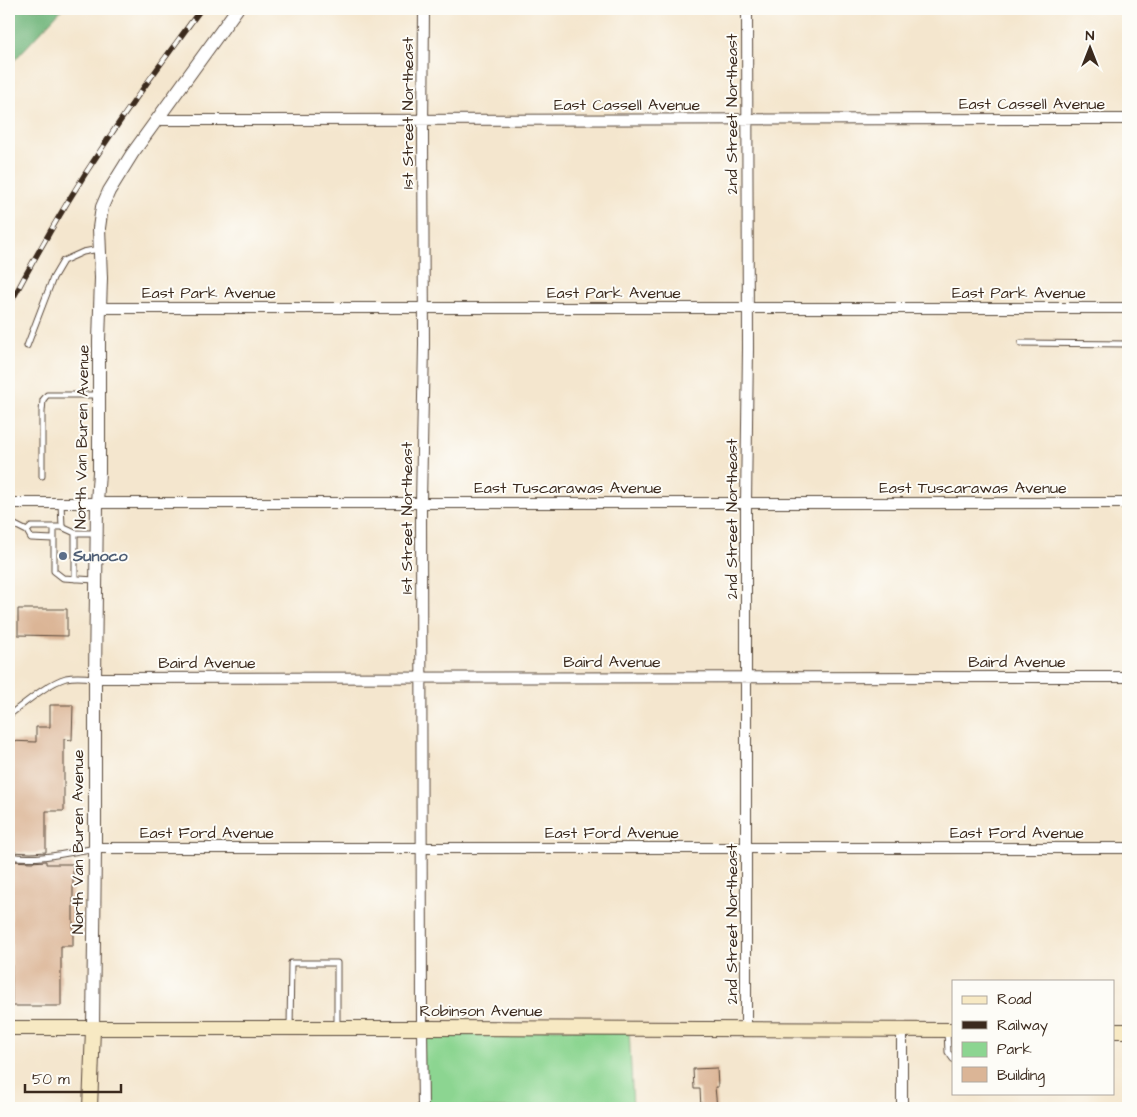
<svg xmlns="http://www.w3.org/2000/svg" width="1137" height="1117" font-family="'Architects Daughter',sans-serif">
<style>
.green{fill:#8cd591;stroke:#648058}
.forest{fill:#71b67b;stroke:#56704c}
.building{fill:#dbb596}
.lines{fill:none;stroke-linecap:round;stroke-linejoin:round}
.service-casing{stroke:#574638;stroke-width:7}
.minor-casing{stroke:#574638;stroke-width:12}
.tertiary-casing{stroke:#574638;stroke-width:14}
.secondary-casing{stroke:#574638;stroke-width:16}
.service{stroke:#fff;stroke-width:5}
.minor{stroke:#fff;stroke-width:10}
.tertiary{stroke:#fff;stroke-width:12}
.secondary{stroke:#f7e9c3;stroke-width:14}
.rail-casing{stroke:#3b2a1e;stroke-width:5.5}
.rail{stroke:#fdfcf7;stroke-width:4;stroke-dasharray:11;stroke-linecap:butt}
.service-dot{fill:#5c6f8a;stroke:#fdfcf7;stroke-width:2}
.labels{text-anchor:middle;dominant-baseline:central;stroke-width:4;stroke-linejoin:round;paint-order:stroke}
.street-label{font-size:16px;fill:#3b2a1e;stroke:#fdfcf7}
.service-label{font-size:16px;font-weight:bold;fill:#4e5e75;stroke:#fdfcf7;text-anchor:start}
</style>
<rect width="100%" height="100%" fill="#fdfcf7"/>
<filter id="ink" filterUnits="userSpaceOnUse"><feTurbulence type="fractalNoise" baseFrequency=".02" numOctaves="2"/><feDisplacementMap in="SourceGraphic" scale="10" xChannelSelector="R" yChannelSelector="G"/><feConvolveMatrix kernelMatrix="1 2 1 2 8 2 1 2 1" color-interpolation-filters="sRGB"/></filter>
<filter id="wash" filterUnits="userSpaceOnUse"><feTurbulence type="fractalNoise" baseFrequency=".0096" numOctaves="4" result="noise"/><feDisplacementMap in="SourceGraphic" scale="20" xChannelSelector="R" yChannelSelector="G"/><feGaussianBlur stdDeviation="1.12" result="paint"/><feColorMatrix in="noise" values="0 0 0 0 0 0 0 0 0 0 0 0 0 0 0 0 0 1.4 0 .05"/><feComposite in="paint" operator="in"/></filter>
<g filter="url(#wash)">
<rect width="100%" height="100%" fill="#f4e6ce"/>
<path class="green" d="M422 1028 629 1029 633 1108H423Z"/>
<path class="forest" d="M9 9H62L9 66Z"/>
<g id="blocks">
<path class="building" d="M18 609H67V636L18 635Z
M50 705H73L72 740 64 739V811H46V852L31 853 11 852V846H10V813H9V741L36 742V727H50Z
M11 861 31 862 46 861V864H73V946H61V1006H12Z
M717 1068 718 1087H715L717 1108H701L700 1089H694L693 1069Z"/>
</g>
</g>
<g filter="url(#ink)">
<use href="#blocks" fill-opacity="0" stroke="#574638" stroke-width="1"/>
<g class="lines">
<g class="service-casing">
<path id="service" d="M1021 343 1128 344
M27 346 53 278 63 261 83 252 99 249
M9 395H10
M42 476V412L43 400 47 395H99
M61 503 62 527
M9 522 27 531 31 527H54V571L63 578 95 580
M54 527H62L75 533H97
M27 531 31 538 53 539
M75 533V579
M9 715C24 704 48 683 66 678 75 676 85 677 94 678
M9 856C38 861 67 853 95 848
M290 1028 291 963H337V1026
M947 1031 948 1052 953 1059"/>
</g>
<g class="minor-casing">
<path id="minor" d="M156 120 1128 119
M100 308H1128
M9 503H1128
M95 678 1128 677
M95 848H1128
M746 1029V503L748 348 747 9
M902 1030V1108
M423 1108 422 1028 421 503 424 344 423 132 424 9"/>
</g>
<g class="tertiary-casing">
<path id="tertiary" d="M93 1029 95 848V678L97 503 99 472V341L101 278 99 228 102 207 109 191 132 154 237 9"/>
</g>
<g class="secondary-casing">
<path id="secondary" d="M9 1028H422L953 1030
M1113 1031H1128
M90 1108 93 1029"/>
</g>
<use href="#service" class="service"/>
<use href="#minor" class="minor"/>
<use href="#tertiary" class="tertiary"/>
<use href="#secondary" class="secondary"/>
<g class="rail-casing">
<path id="rail" d="M9 306C38 251 69 197 104 145 134 99 168 54 201 9"/>
</g>
<use href="#rail" class="rail"/>
</g>
</g>
<circle class="service-dot" cx="63" cy="556" r="5"/>
<g class="labels">
<g class="street-label">
<text x="1032" y="104">East Cassell Avenue</text>
<text x="627" y="105">East Cassell Avenue</text>
<text transform="translate(408 113) rotate(-90)">1st Street Northeast</text>
<text transform="translate(732 114) rotate(-90)">2nd Street Northeast</text>
<text x="209" y="293">East Park Avenue</text>
<text x="614" y="293">East Park Avenue</text>
<text x="1019" y="293">East Park Avenue</text>
<text transform="translate(82 437) rotate(-89)">North Van Buren Avenue</text>
<text x="568" y="488">East Tuscarawas Avenue</text>
<text x="973" y="488">East Tuscarawas Avenue</text>
<text transform="translate(407 518) rotate(-90)">1st Street Northeast</text>
<text transform="translate(732 519) rotate(-90)">2nd Street Northeast</text>
<text x="612" y="662">Baird Avenue</text>
<text x="1017" y="662">Baird Avenue</text>
<text x="207" y="663">Baird Avenue</text>
<text x="207" y="833">East Ford Avenue</text>
<text x="612" y="833">East Ford Avenue</text>
<text x="1017" y="833">East Ford Avenue</text>
<text transform="translate(78 842) rotate(-90)">North Van Buren Avenue</text>
<text transform="translate(732 924) rotate(-90)">2nd Street Northeast</text>
<text x="481" y="1011">Robinson Avenue</text>
</g>
<g class="service-label">
<text x="73" y="556">Sunoco</text>
</g>
</g>
<rect width="1137" height="1117" fill="none" stroke="#fdfcf7" stroke-width="30"/>
<rect x="952" y="980" width="162" height="115" fill="#fdfcf7" stroke="#afa8a0"/>
<rect x="962" y="996" width="25" height="8" fill="#f7e9c3" stroke="#afa8a0"/>
<text x="997" y="1004" font-size="15" fill="#3b2a1e">Road</text>
<rect x="962" y="1021" width="25" height="8" fill="#3b2a1e" stroke="#afa8a0"/>
<text x="997" y="1030" font-size="15" fill="#3b2a1e">Railway</text>
<rect x="962" y="1042" width="25" height="15" fill="#8cd591" stroke="#afa8a0"/>
<text x="997" y="1054" font-size="15" fill="#3b2a1e">Park</text>
<rect x="962" y="1067" width="25" height="15" fill="#dbb596" stroke="#afa8a0"/>
<text x="997" y="1080" font-size="15" fill="#3b2a1e">Building</text>
<g transform="translate(1090 48)" stroke="#fdfcf7" stroke-width="4" paint-order="stroke">
<path d="M0-4L9 19L0 12L-9 19Z" fill="#3b2a1e"/>
<text y="-8" font-size="14" font-weight="bold" text-anchor="middle" fill="#3b2a1e">N</text>
</g>
<path d="M25 1084v8h96v-8" fill="none" stroke="#3b2a1e" stroke-width="2.5"/>
<text x="32" y="1084" font-size="15" fill="#3b2a1e" stroke="#fdfcf7" stroke-width="4" paint-order="stroke">50 m</text>
</svg>
